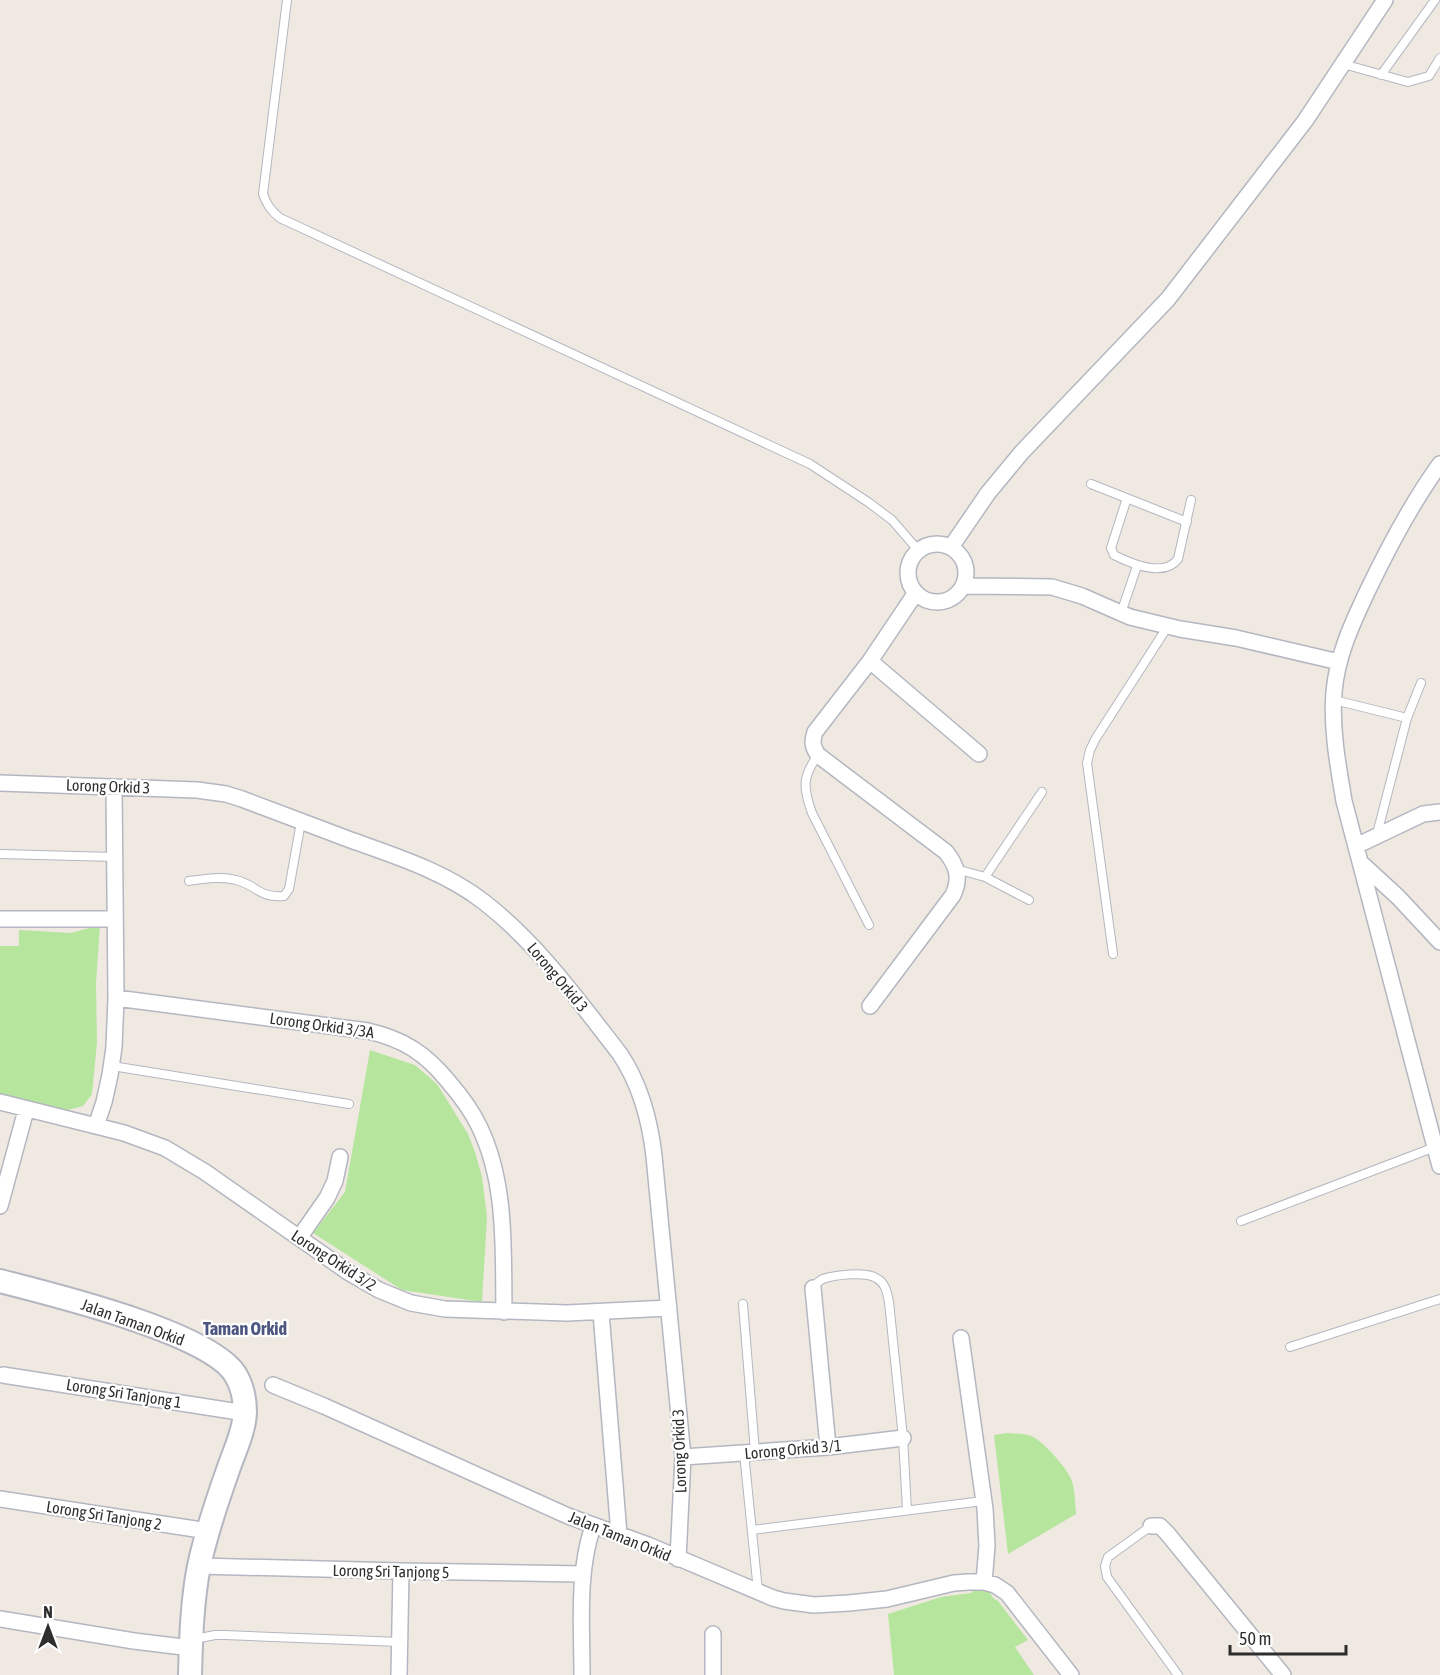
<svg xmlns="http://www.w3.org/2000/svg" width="1440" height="1675" font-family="'Asap Condensed',sans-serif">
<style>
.green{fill:#b6e59e}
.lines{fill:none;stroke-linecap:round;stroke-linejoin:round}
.lane-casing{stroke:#b4b7c1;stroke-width:10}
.street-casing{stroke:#b4b7c1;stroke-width:18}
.secondary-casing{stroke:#b4b7c1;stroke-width:26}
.lane{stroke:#fff;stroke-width:8}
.street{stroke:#fff;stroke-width:15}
.secondary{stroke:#fff;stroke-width:22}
.labels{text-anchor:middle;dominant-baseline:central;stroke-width:4.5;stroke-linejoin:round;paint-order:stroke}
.street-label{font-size:16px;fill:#2e2e2e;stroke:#fff}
.neighbourhood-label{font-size:18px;font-weight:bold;fill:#4d5680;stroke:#fff}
</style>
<rect width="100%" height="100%" fill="#efe9e1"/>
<path class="green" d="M100 925 96 983 97 1043 92 1094 83 1106 64 1111 0 1096V946H19V930L71 933Z
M370 1050 415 1065 437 1084 468 1134 475 1152 482 1177 487 1217 482 1302 402 1290 313 1233 345 1192Z
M1008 1433C1016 1434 1027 1433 1035 1438 1046 1445 1068 1469 1072 1481 1075 1491 1075 1503 1076 1514L1008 1554 994 1435Z
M984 1582 993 1598 998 1601 1028 1640 1015 1647 1034 1675H894L888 1614 941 1597 971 1593Z"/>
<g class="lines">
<g class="lane-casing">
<path id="lane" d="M287 0 263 194C267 205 271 211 280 218L810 464 868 502 892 520 918 550
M1343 64 1408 82 1429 76 1440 58
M1381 75 1435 0
M1091 484 1187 522
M1127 498 1111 548 1114 555C1130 563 1164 578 1178 559L1191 500
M1121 613 1137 566
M1334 700 1407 718
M818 755C802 777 803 788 812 813L869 925
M1377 834 1407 718 1421 683
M0 854 115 857
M956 869 985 877 1029 900
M985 877 1042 792
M189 881C204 879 221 876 236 880 257 885 258 898 284 896L289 889 301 822
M1113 954 1087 763 1090 750 1096 738 1168 626
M112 1066 349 1104
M1241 1221 1435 1147
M813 1288C816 1284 818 1281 823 1279 835 1275 866 1271 876 1278 886 1283 887 1293 889 1302L903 1438 907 1510
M743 1304 755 1452
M1290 1347 1440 1299
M744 1453 758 1591
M1151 1526 1108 1557 1105 1566 1107 1577 1178 1675
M752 1530 983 1501
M195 1639 215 1635H225L400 1642"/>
</g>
<g class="street-casing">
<path id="street" d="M1440 464C1411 504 1388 548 1367 592 1352 624 1337 656 1334 692 1331 729 1338 765 1344 801L1440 1166
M908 573a29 29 0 1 1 58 0a29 29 0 1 1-58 0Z
M951 547 988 493 1022 452 1168 299 1305 121 1385 0
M964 586 1052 587 1082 596 1130 617 1180 629 1236 638 1339 662
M870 661 979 754
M0 783 197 790 226 794 242 799C277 812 313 826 348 839 395 856 444 871 484 902 538 944 578 1000 620 1054 640 1084 650 1121 654 1156L683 1457 678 1559
M1356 846 1423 814 1440 812
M1361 863 1398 897 1440 942
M0 919H115
M116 998 368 1031C403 1039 425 1053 448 1081 460 1095 471 1109 479 1126 507 1183 503 1250 504 1312
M870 1006 953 895C961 878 957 866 946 852L818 755C812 746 812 741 815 732L870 661 915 594
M0 1102 124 1133 165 1148 205 1172 348 1272 379 1290 411 1303 445 1309 567 1313 669 1308
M96 1126 104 1102 110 1075 114 1047 116 998 114 787
M0 1206 26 1110
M299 1238 327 1198 335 1181 340 1157
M813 1288 828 1447
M601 1313 619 1534
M961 1338 985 1509 987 1546 984 1582
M3 1375 245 1413
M273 1385 324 1406 568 1516 648 1545 773 1598 784 1601 814 1605 849 1603 887 1599 954 1583 969 1582H984L995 1585 1007 1593 1071 1675
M683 1457 828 1447 903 1438
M0 1499 208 1531
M1151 1526H1160L1167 1533 1283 1675
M199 1566 401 1571 583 1574
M0 1619 134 1641 191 1648
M713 1634V1675
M399 1675 401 1571
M582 1675C582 1625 577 1573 593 1526"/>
</g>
<g class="secondary-casing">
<path id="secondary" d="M0 1281C50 1294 208 1332 235 1374 242 1385 245 1400 245 1413 244 1432 234 1452 228 1470 217 1501 206 1533 199 1566 192 1601 191 1639 190 1675"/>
</g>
<use href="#lane" class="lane"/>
<use href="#street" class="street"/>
<use href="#secondary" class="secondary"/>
</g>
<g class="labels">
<g class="street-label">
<text transform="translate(108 786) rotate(2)">Lorong Orkid 3</text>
<text transform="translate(558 977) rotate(50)">Lorong Orkid 3</text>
<text transform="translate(322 1025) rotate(8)">Lorong Orkid 3/3A</text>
<text transform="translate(334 1260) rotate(33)">Lorong Orkid 3/2</text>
<text transform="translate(133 1322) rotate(20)">Jalan Taman Orkid</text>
<text transform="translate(124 1393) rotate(9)">Lorong Sri Tanjong 1</text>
<text transform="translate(793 1449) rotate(-5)">Lorong Orkid 3/1</text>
<text transform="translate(679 1451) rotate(-92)">Lorong Orkid 3</text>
<text transform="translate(104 1515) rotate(9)">Lorong Sri Tanjong 2</text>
<text transform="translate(620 1536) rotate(22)">Jalan Taman Orkid</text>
<text transform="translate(391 1571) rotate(1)">Lorong Sri Tanjong 5</text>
</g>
<g class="neighbourhood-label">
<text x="245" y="1328">Taman Orkid</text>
</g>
</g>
<g transform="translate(48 1627)" stroke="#ffffff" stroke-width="4.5" paint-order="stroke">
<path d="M0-4.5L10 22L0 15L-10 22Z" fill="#2e2e2e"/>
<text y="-9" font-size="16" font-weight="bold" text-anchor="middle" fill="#2e2e2e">N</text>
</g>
<path d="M1230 1645v9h116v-9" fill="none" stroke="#2e2e2e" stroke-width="3"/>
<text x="1239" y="1645" font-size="18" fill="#2e2e2e" stroke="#ffffff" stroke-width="4.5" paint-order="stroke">50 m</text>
</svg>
